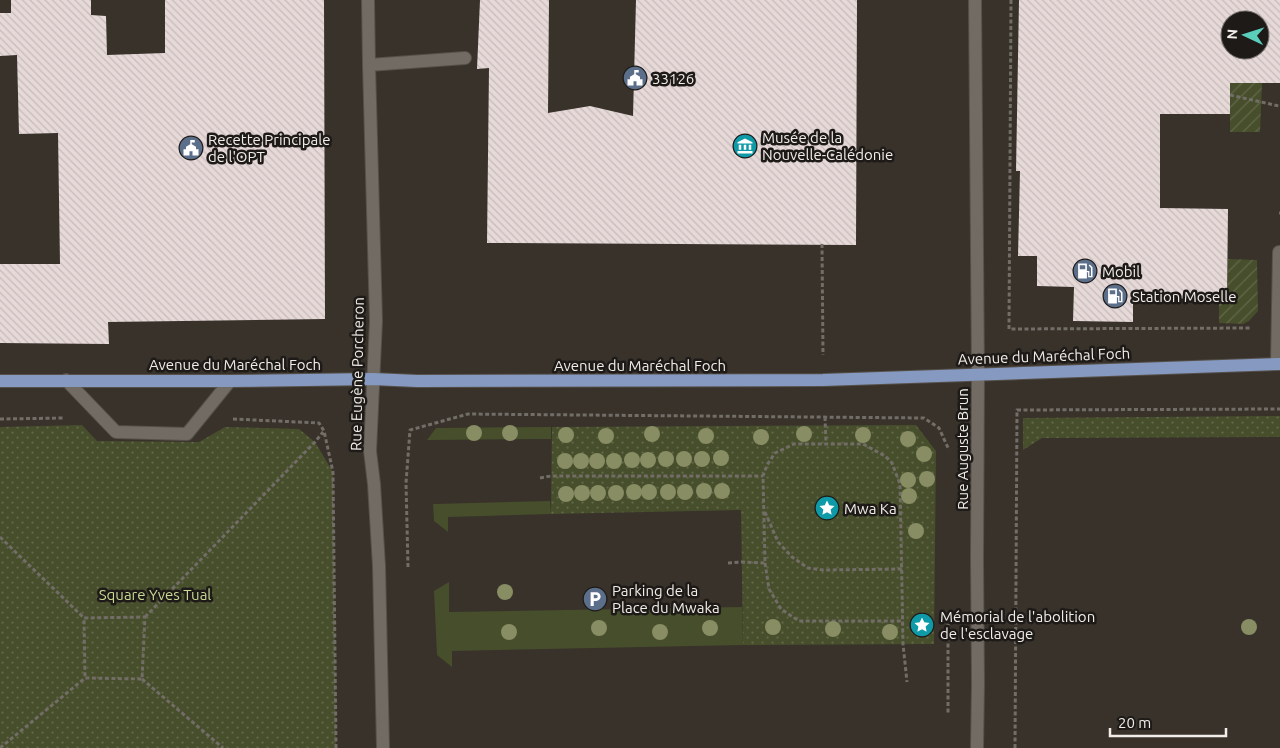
<svg xmlns="http://www.w3.org/2000/svg" width="1280" height="748" font-family="Ubuntu,sans-serif">
<style>
.grass{fill:#474e2b}
.park{fill:url(#park-dots)}
.garden{fill:url(#garden-furrows)}
.building{fill:url(#building-back-hatch);fill-rule:evenodd}
.lines{fill:none;stroke-linecap:round;stroke-linejoin:round}
.minor-casing{stroke:#56504a;stroke-width:14}
.major-casing{stroke:#56504a;stroke-width:14}
.path{stroke:#726d67;stroke-width:3;stroke-dasharray:4 2.5;stroke-linecap:butt}
.minor{stroke:#726b64;stroke-width:12}
.major{stroke:#8699c0;stroke-width:12}
.tree{fill:#888d64}
.labels{text-anchor:middle;dominant-baseline:central;stroke-width:5;stroke-linejoin:round;paint-order:stroke}
.poi-label{font-size:15px;fill:#f1ede8;stroke:#1d1a17;text-anchor:start}
.street-label{font-size:15px;fill:#f1ede8;stroke:#1d1a17}
.park-label{font-size:15px;fill:#c9d892;stroke:#1d1a17}
</style>
<defs>
<pattern id="park-dots" width="8" height="8" patternUnits="userSpaceOnUse" patternTransform="scale(1.25)"><rect width="8" height="8" fill="#474e2b"/><path d="M2 2h.1M6 6h.1" fill="none" stroke="#62684a" stroke-width="1.8" stroke-linecap="round"/></pattern>
<pattern id="garden-furrows" width="10" height="10" patternUnits="userSpaceOnUse" patternTransform="scale(1.25)"><rect width="10" height="10" fill="#474e2b"/><path d="M-1 1l2-2M0 10L10 0M9 11l2-2" fill="none" stroke="#62684a"/></pattern>
<pattern id="building-back-hatch" width="6" height="6" patternUnits="userSpaceOnUse" patternTransform="scale(1.25)"><rect width="6" height="6" fill="#e6d9d8"/><path d="M-1 5l2 2M0 0l6 6M5-1l2 2" fill="none" stroke="#c6bcbb"/></pattern>
</defs>
<rect width="100%" height="100%" fill="#38322b"/>
<path class="grass" d="M551 427V439L427 440 436 428Z
M550 501 551 514 448 517V532L434 521 433 504Z
M449 582V612L742 607 743 645 452 651V667L437 655 434 591Z"/>
<path class="park" d="M1280 416V437L1042 438 1023 450V418Z
M82 425 97 441 199 442 225 427 299 429 315 442 333 472 336 748H0V427Z
M916 425 936 451 934 644 743 645 741 510 551 514 552 427Z"/>
<path class="garden" d="M1230 83H1262L1260 132H1230Z
M1228 259 1257 260 1258 311 1249 321 1243 324 1219 323V299L1227 298Z"/>
<path class="building" d="M11 0H91V15L106 16 107 55 165 53V0H324L325 319 108 322 109 344 0 343V264H60L58 133 19 134 17 55 0 56V13H11Z
M480 0H549L548 113 590 106 633 116 636 0H857L856 245 487 243 489 68 477 69Z
M1019 0H1280V83H1230V114H1160V208L1228 209 1227 299 1133 298V322L1073 321 1074 287 1037 286V256H1018L1020 171H1016ZM1230 20H1260V50H1230Z"/>
<g class="lines">
<g class="minor-casing">
<path id="minor" d="M368 0 369 65 376 321 370 451 374 484 379 566 383 748
M975 0 978 375 977 559 978 684 977 748
M369 65 465 58
M1277 364 1279 252H1280
M66 380 116 432 187 434 230 381"/>
</g>
<g class="major-casing">
<path id="major" d="M0 381H230L373 379 417 381 823 380 1280 364"/>
</g>
<path class="path" d="M1011 0 1009 329 1252 328
M1230 95 1279 106
M1279 213H1280
M822 244 823 355
M825 417 826 444
M0 419 64 418
M233 419 319 423 324 431 333 472 336 748
M540 478 551 476H763
M765 512 778 542 792 557 808 568 823 570 902 569
M0 537 84 618
M728 563 742 562 765 563 763 476 767 465 775 453 794 444H863L885 456 892 463 900 484 903 644 907 682
M765 563 769 589 781 609 799 621H902
M408 567 406 483 410 430 468 414 924 418 939 428 949 450
M145 617 315 442 323 432
M948 624V715
M142 679 223 748
M0 748 85 678 142 679 145 617 84 618 85 678
M1015 748 1017 410 1280 409"/>
<use href="#minor" class="minor"/>
<use href="#major" class="major"/>
</g>
<g class="tree">
<circle cx="474" cy="433" r="8"/>
<circle cx="510" cy="433" r="8"/>
<circle cx="652" cy="434" r="8"/>
<circle cx="804" cy="434" r="8"/>
<circle cx="566" cy="435" r="8"/>
<circle cx="863" cy="435" r="8"/>
<circle cx="606" cy="436" r="8"/>
<circle cx="706" cy="436" r="8"/>
<circle cx="761" cy="437" r="8"/>
<circle cx="908" cy="439" r="8"/>
<circle cx="924" cy="454" r="8"/>
<circle cx="721" cy="458" r="8"/>
<circle cx="666" cy="459" r="8"/>
<circle cx="684" cy="459" r="8"/>
<circle cx="702" cy="459" r="8"/>
<circle cx="632" cy="460" r="8"/>
<circle cx="648" cy="460" r="8"/>
<circle cx="565" cy="461" r="8"/>
<circle cx="581" cy="461" r="8"/>
<circle cx="597" cy="461" r="8"/>
<circle cx="614" cy="461" r="8"/>
<circle cx="927" cy="479" r="8"/>
<circle cx="908" cy="480" r="8"/>
<circle cx="704" cy="491" r="8"/>
<circle cx="722" cy="491" r="8"/>
<circle cx="634" cy="492" r="8"/>
<circle cx="649" cy="492" r="8"/>
<circle cx="668" cy="492" r="8"/>
<circle cx="685" cy="492" r="8"/>
<circle cx="582" cy="493" r="8"/>
<circle cx="598" cy="493" r="8"/>
<circle cx="616" cy="493" r="8"/>
<circle cx="566" cy="494" r="8"/>
<circle cx="909" cy="496" r="8"/>
<circle cx="916" cy="531" r="8"/>
<circle cx="505" cy="592" r="8"/>
<circle cx="773" cy="627" r="8"/>
<circle cx="1249" cy="627" r="8"/>
<circle cx="599" cy="628" r="8"/>
<circle cx="710" cy="628" r="8"/>
<circle cx="833" cy="629" r="8"/>
<circle cx="509" cy="632" r="8"/>
<circle cx="660" cy="632" r="8"/>
<circle cx="890" cy="632" r="8"/>
</g>
<defs>
<g id="civic-disc" transform="scale(1.25)"><circle r="9.5" fill="#5c6f8a" stroke="#1d1a17"/><path d="M-.6-6.5H3V-4.5H.6V-3L4-1V1h2V6H-6V1h2V-1L-.6-3ZM-1.2 2.5V6h2.4V2.5Z" fill="#fff"/></g>
<g id="museum-disc" transform="scale(1.25)"><circle r="9.5" fill="#0f9aa8" stroke="#1d1a17"/><path d="M0-6L6-3V-2H-6V-3ZM-5-1h2V3h-2ZM-1-1h2V3h-2ZM3-1h2V3H3ZM-6 4H6V6H-6Z" fill="#fff"/></g>
<g id="fuel-disc" transform="scale(1.25)"><circle r="9.5" fill="#5c6f8a" stroke="#1d1a17"/><path d="M-5.5-6h7V0h2V4h1.3V-2.5L3-4.5l.8-.8L6-3V5H2.5V1h-1V6h-7ZM-4.2-4.7v3.2H.2V-4.7Z" fill="#fff"/></g>
<g id="sight-disc" transform="scale(1.25)"><circle r="9.5" fill="#0f9aa8" stroke="#1d1a17"/><path d="M0-6L1.8-2.2L6-1.7L2.9 1.2L3.7 5.4L0 3.3L-3.7 5.4L-2.9 1.2L-6-1.7L-1.8-2.2Z" fill="#fff"/></g>
<g id="parking-disc" transform="scale(1.25)"><circle r="9.5" fill="#5c6f8a" stroke="#1d1a17"/><path d="M-3.5-5.5H1a3.5 3.5 0 0 1 0 7H-1V5.5H-3.5ZM-1-3.4V-.6H.8a1.4 1.4 0 0 0 0-2.8Z" fill="#fff"/></g>
</defs>
<g fill-rule="evenodd">
<use href="#civic-disc" x="635" y="78"/>
<use href="#museum-disc" x="745" y="146"/>
<use href="#civic-disc" x="191" y="148"/>
<use href="#fuel-disc" x="1085" y="271"/>
<use href="#fuel-disc" x="1115" y="296"/>
<use href="#sight-disc" x="827" y="508"/>
<use href="#parking-disc" x="595" y="599"/>
<use href="#sight-disc" x="922" y="625"/>
</g>
<g class="labels">
<g class="poi-label">
<text x="652" y="78">33126</text>
<text x="762" y="137">Musée de la<tspan x="762" dy="17">Nouvelle-Calédonie</tspan></text>
<text x="208" y="139">Recette Principale<tspan x="208" dy="17">de l'OPT</tspan></text>
<text x="1102" y="271">Mobil</text>
<text x="1132" y="296">Station Moselle</text>
<text x="844" y="508">Mwa Ka</text>
<text x="612" y="590">Parking de la<tspan x="612" dy="17">Place du Mwaka</tspan></text>
<text x="940" y="616">Mémorial de l'abolition<tspan x="940" dy="17">de l'esclavage</tspan></text>
</g>
<g class="street-label">
<text transform="translate(1044 356) rotate(-2)">Avenue du Maréchal Foch</text>
<text x="235" y="364">Avenue du Maréchal Foch</text>
<text x="640" y="365">Avenue du Maréchal Foch</text>
<text transform="translate(357 374) rotate(-89)">Rue Eugène Porcheron</text>
<text transform="translate(962 449) rotate(-90)">Rue Auguste Brun</text>
</g>
<g class="park-label">
<text x="155" y="594">Square Yves Tual</text>
</g>
</g>
<g transform="translate(1245 35) rotate(274)"><circle r="24" fill="#1d1a17" stroke="#726e6b"/>
<path d="M0-4L9 19L0 12L-9 19Z" fill="#5bcebb"/>
<text y="-8" font-size="14" font-weight="bold" text-anchor="middle" fill="#f1ede8">N</text>
</g>
<path d="M1110 728v8h116v-8" fill="none" stroke="#f1ede8" stroke-width="2.5"/>
<text x="1118" y="728" font-size="15" fill="#f1ede8" stroke="#1d1a17" stroke-width="4" paint-order="stroke">20 m</text>
</svg>
